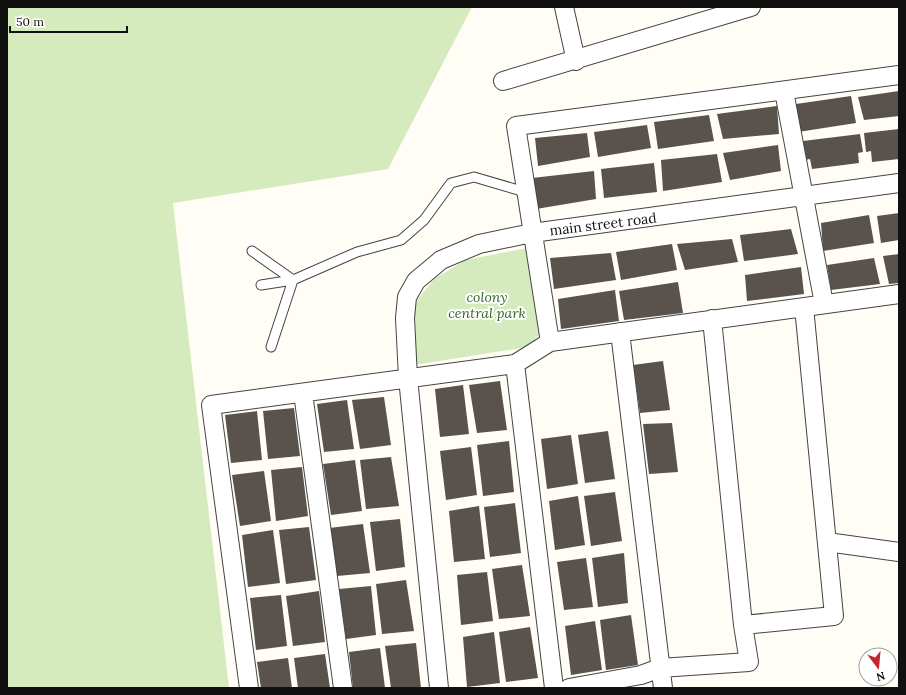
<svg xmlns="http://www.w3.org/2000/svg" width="906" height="695" font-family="Lora,serif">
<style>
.green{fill:#d5ebbd}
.building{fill:#5a524d}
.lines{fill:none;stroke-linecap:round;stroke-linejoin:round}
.service-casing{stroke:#444;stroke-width:11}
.minor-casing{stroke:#444;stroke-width:20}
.service{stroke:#fff;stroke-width:9}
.minor{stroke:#fff;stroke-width:18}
.labels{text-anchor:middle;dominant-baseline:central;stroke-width:4;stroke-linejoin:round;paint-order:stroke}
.street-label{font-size:14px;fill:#111;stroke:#fff}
.park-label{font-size:14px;font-style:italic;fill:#2f6b1f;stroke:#fff}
</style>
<rect width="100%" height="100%" fill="#fffdf5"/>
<path class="green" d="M7 7H472L388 169 173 203 229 688H7Z
M527 248 540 334 528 347 414 365 411 308 434 279 466 260Z"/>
<path class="building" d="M899 91V116L864 120 858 97Z
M851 96 856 123 798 132 796 104Z
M777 106 779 134 723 139 717 114Z
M709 115 714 141 658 149 654 122Z
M647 125 651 148 598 157 594 132Z
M899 129V159L872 162 871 151 866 152 864 133Z
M587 133 590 157 538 166 535 138Z
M860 134 863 152 858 153 859 163 812 169 810 159 805 160 803 141Z
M778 145 781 171 730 180 723 153Z
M717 154 722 182 663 191 661 160Z
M654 163 657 192 604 198 601 169Z
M594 171 596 199 536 209 532 178Z
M899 213V240L881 243 877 216Z
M869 215 874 243 823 251 821 223Z
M791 229 798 254 744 261 740 235Z
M732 239 738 262 685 270 677 244Z
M672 244 677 270 621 280 616 252Z
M611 253 616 280 554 289 550 258Z
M899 254V283L889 284 883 256Z
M874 258 880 284 831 290 827 265Z
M801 267 804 294 747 301 745 275Z
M678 282 683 313 624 320 619 291Z
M615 290 619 321 561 329 558 299Z
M663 361 670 410 640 413 633 365Z
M500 381 507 430 477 433 469 385Z
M463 385 469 434 440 437 435 389Z
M384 397 391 445 360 449 352 400Z
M347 400 354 449 324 452 317 404Z
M294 408 300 456 268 459 263 411Z
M257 411 262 460 231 463 225 415Z
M672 423 678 472 649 474 643 424Z
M608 431 615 479 585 483 578 435Z
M571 435 578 484 547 489 541 439Z
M509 441 514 492 483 496 477 445Z
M471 447 477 495 446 500 440 451Z
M391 457 399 506 366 509 360 460Z
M355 460 362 511 331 515 323 464Z
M302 467 308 516 276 521 271 470Z
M264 471 271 521 240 526 232 475Z
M615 492 622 541 591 546 584 496Z
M578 496 585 545 555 550 549 501Z
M515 503 521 553 490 557 484 507Z
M479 506 485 559 454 562 449 511Z
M400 519 405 567 376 571 370 522Z
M363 524 370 573 337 576 329 528Z
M309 527 316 580 286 584 279 530Z
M273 530 280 583 248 587 242 535Z
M624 553 628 603 598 607 592 558Z
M586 558 593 607 564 610 557 562Z
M522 565 530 616 499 619 492 569Z
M487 572 493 621 461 625 457 575Z
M406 580 414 631 382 634 376 584Z
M371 586 376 635 346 639 339 589Z
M319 591 325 642 293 646 286 596Z
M281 595 287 646 256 650 250 598Z
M631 615 638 665 606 670 600 620Z
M595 621 602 670 571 675 565 626Z
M530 627 538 678 506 682 499 632Z
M494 632 500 683 467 687 463 637Z
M416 643 421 688H391L385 646Z
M380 648 385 688H353L349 652Z
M325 654 330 688H298L294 658Z
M288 658 292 688H261L257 662Z"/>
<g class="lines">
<g class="service-casing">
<path id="service" d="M252 251 293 280
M261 285 293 280 357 252 401 240 424 220 451 183 474 177 525 192
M271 347 293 280"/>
</g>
<g class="minor-casing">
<path id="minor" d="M564 7 576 61
M899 75 516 126 550 342 899 294
M503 81 751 7
M784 91 824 304
M712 319 743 625
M620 332 663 688
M515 364 554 688
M303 393 343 688
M827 542 899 552
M249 688 211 405 515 364 550 342
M439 688 408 378 405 318 407 297 416 281 441 260 479 244 532 233 899 183
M569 688 641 675 660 668 749 662 743 625 834 616 804 307"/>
</g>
<use href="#service" class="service"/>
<use href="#minor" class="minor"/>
</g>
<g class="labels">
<g class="street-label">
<text transform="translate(603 224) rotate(-7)">main street road</text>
</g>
<g class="park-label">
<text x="487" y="297">colony<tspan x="487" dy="16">central park</tspan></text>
</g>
</g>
<rect width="906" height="695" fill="none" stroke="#111111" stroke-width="16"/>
<g transform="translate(878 667) rotate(164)"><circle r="19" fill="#ffffff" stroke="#a0a0a0"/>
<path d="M0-3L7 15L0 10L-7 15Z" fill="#c4262e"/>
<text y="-6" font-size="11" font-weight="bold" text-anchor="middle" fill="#111111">N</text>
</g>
<path d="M10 26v6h117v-6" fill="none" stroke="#111111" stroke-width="2"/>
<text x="16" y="26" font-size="12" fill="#111111" stroke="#ffffff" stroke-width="3" paint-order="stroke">50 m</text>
</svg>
